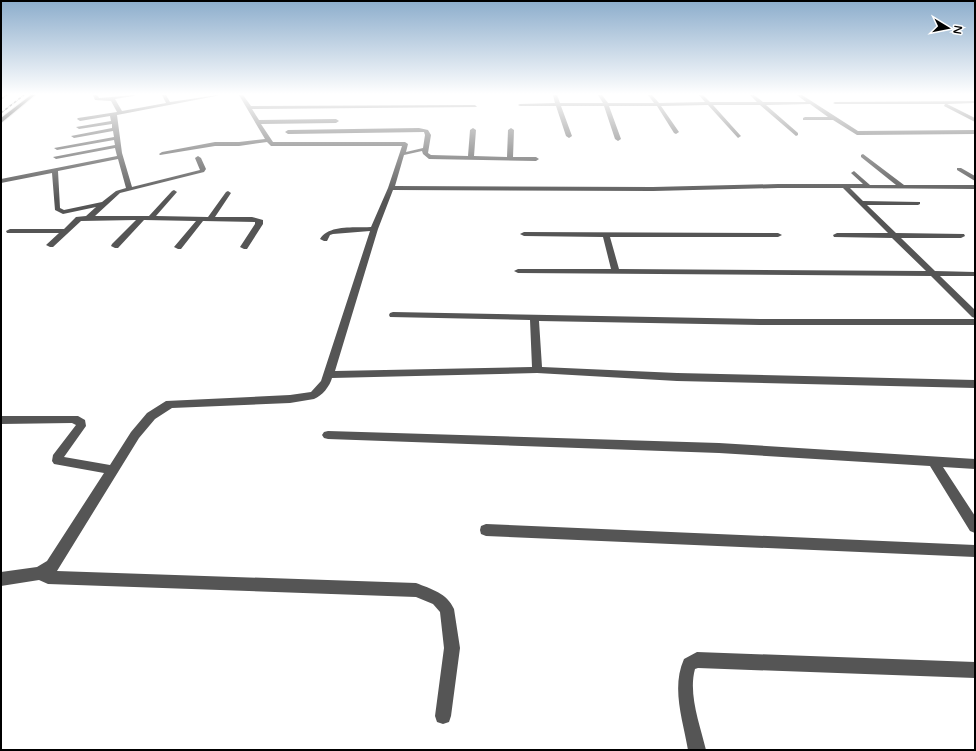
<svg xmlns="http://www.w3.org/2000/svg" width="976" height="751" font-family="'Varela Round',sans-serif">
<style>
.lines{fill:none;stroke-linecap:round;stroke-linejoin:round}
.major-casing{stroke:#dbdbdb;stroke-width:2}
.minor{fill:#555;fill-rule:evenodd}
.major{fill:#000;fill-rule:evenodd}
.rail{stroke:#000;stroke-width:1.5;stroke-dasharray:3 1 0.5 1;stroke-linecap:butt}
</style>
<rect width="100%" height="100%" fill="#fff"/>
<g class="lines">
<g class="major-casing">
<path id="major" d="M31 95H35L1 123V118Z"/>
</g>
<path class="minor" d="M93 95H97L99 98 135 95 133 96 115 99 122 111 166 103 162 95H166L170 102 218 95 216 96 117 115 122 153 132 187 200 170 195 158 198 156 201 158 206 169 204 172 120 193 95 216H149L172 191 174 190 177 192 156 216 208 217 226 192 228 191 231 193 215 217H252L263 220V224L247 249H244L240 247 255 224V222L203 221 181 249H178L174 247 196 221 144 220 118 248H115L111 246 112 244 136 220 81 221 53 247H50L46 245 59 233H7L6 231 10 229H64L76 217 86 216 96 207 63 214 55 210 52 173 1 183V179L117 156 115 148 56 159 53 157 115 145 114 140 57 150 54 148 114 137 113 131 74 138 71 136 112 128V124L79 129 76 127 111 121 110 116 80 121 77 119 78 118 117 112 111 101 95 100ZM118 159 126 188 116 191 102 202 64 210 60 208 58 171Z
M239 95H243L251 106 475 105 477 107 252 109 259 120 336 119 339 121 336 123 261 124 273 142H405L408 144 406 152 423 148 425 135 424 132 288 134 285 132 288 130 419 128 428 130 431 135 428 153 431 155 468 156 470 130 473 128 476 130 474 156 507 157 508 130 511 128 514 130 513 157H536L539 159 536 161 429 159 423 154 422 151 404 155 395 186 653 187 778 184H863L851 173 854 171 870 185H896L861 157V155L863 154 904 185H975V189L850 188 863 201 920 202V204L918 205H867L896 233 964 234 965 236 961 238H901L935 271 975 272V276H940L975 310V318L972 317 931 276 518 273 514 271 518 269H611L603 237 524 236 520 234 524 232 778 233 782 235 778 237H610L619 269 926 271 892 238 834 237 833 235 837 233H888L843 188H778L653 191 393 190 378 229 335 371 532 367 530 320 390 317 389 315 390 313 393 312 760 319H975V325H760L539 321 542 367 677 373 975 380V388L677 381 537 373 332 378C330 386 322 396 314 399L290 403 172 408 155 419 139 438 57 571 416 583C431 589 447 593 454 609L460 648 451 716 449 722 443 724 437 722 435 716 444 648 440 612 433 604 416 597 48 584 39 580 1 586V572L37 567 47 561 104 473 54 464 52 461 53 455 76 425 72 423 1 424V416H78L85 420 86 426 64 457 110 465 131 432 147 413 166 401 290 395 311 392 321 381 370 231 333 234 330 235 327 241H324L320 239C329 224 356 228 371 227L388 188 402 146H271L267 142 239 146H215L160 155 159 154 162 152 215 142H239L265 139Z
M553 95H557L560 103H603L598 95H602L608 103H654L648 95H652L659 103 705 102 699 95H703L710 102H757L750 95H754L763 102H806L797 95H802L858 131 975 130V134L857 135 833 120H803V118L805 117H828L810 104 766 105 798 133V135L796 136 760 105H713L740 135 741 136 738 138 708 105 661 106 679 132 676 134 674 133 657 106H609L621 139 618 141 615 139 604 106H561L572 136 569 138 566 136 556 106H520L518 105 520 104 555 103Z
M975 101V103L947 104 975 118V122L944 106 945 104H835L833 103 835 102Z
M957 168H961L975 176V181L957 170Z
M328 431 719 443 975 459V469L943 467 975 516V533L970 531 930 466 719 453 328 439 324 438 322 435 324 432Z
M486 524 975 545V557L486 536 481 534 480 530 481 526Z
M697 652 975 662V678L698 668 695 669C688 694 700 725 706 750H688C683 720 671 688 684 659Z"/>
<use href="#major" class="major"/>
<path class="rail" d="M1 99 7 95
M1 113 24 95"/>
</g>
<linearGradient id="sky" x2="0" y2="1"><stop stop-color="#8cadcc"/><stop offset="0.47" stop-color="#fff"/><stop offset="1" stop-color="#fff" stop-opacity="0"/></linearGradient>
<rect width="976" height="200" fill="url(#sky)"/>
<rect width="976" height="751" fill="none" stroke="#000000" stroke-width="4"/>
<g transform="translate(948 28) rotate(100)" stroke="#ffffff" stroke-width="3" paint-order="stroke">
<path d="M0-3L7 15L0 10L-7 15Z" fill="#000000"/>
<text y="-6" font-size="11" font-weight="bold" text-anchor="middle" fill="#000000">N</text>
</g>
</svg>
